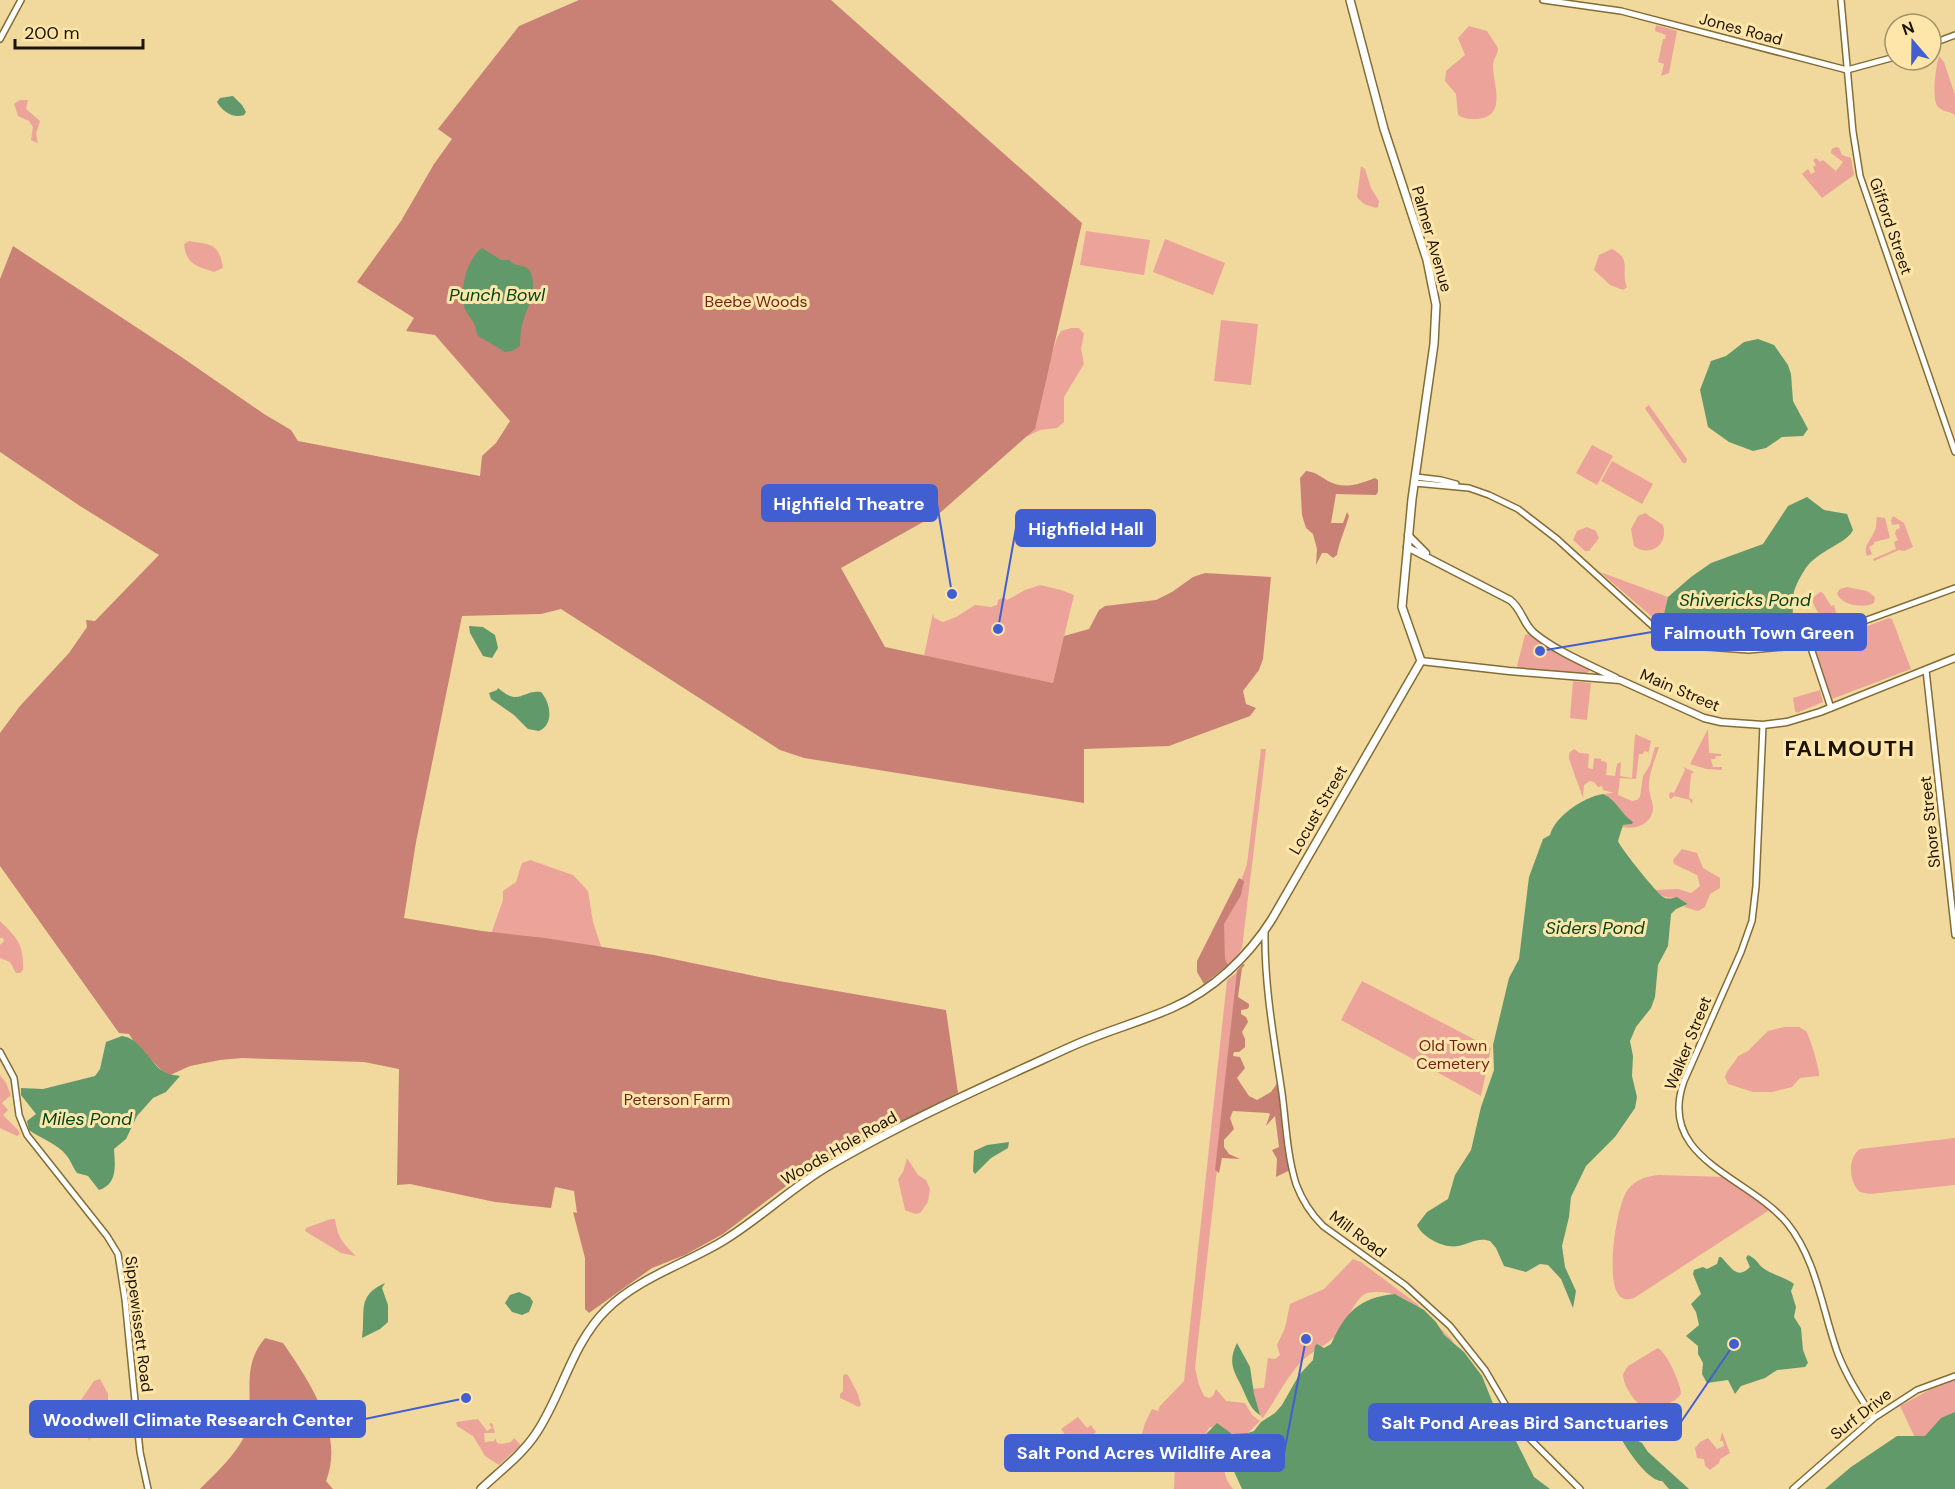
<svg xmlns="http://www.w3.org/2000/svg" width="1955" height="1489" font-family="'DM Sans',sans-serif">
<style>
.green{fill:#eca399}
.forest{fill:#c98176}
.water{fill:#61996a}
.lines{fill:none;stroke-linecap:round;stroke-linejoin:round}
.secondary-casing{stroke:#826d34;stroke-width:8}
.primary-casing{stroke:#826d34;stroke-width:9}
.highway-casing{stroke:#826d34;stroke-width:10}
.secondary{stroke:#fff;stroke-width:5}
.primary{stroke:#fff;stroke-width:6}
.highway{stroke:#fff;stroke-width:7}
.labels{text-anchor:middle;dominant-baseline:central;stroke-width:6;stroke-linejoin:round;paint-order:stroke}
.street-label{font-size:16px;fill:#1c1400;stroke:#fee6ab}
.park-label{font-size:16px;fill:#751f18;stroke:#fee6ab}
.water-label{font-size:18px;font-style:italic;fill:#014619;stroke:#fee6ab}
.district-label{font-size:22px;font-weight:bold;letter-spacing:1.5px;fill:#1c1400;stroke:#fee6ab}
.leader{fill:none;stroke:#425fd2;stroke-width:2}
.callout-dot{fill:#425fd2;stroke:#fee6ab;stroke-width:2}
.callout{fill:#425fd2;stroke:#425fd2;stroke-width:2}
.callout-label{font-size:18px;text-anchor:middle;font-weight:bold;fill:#fff}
</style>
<rect width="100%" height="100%" fill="#f1d99e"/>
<path class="green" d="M1656 25 1677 31 1669 73 1661 76 1664 64 1658 62 1663 39H1665L1666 35 1655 31Z
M1469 26 1487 31 1498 48C1498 55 1493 59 1493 66 1493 84 1508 118 1476 119 1469 119 1464 119 1458 115L1456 94 1445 81 1446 71 1465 55 1458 38Z
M1939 56 1944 62 1955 95V115C1950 111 1943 112 1938 107 1931 98 1936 66 1939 56Z
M20 100H28L26 109 40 121 36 134 38 143 31 140 33 127 29 121 18 116 14 104Z
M1836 147 1839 148 1842 155 1851 158 1854 175 1822 198 1802 174 1808 169 1811 174 1815 172 1813 167 1816 165 1813 160 1816 158 1820 162 1823 160 1836 171 1843 162 1831 153 1832 149Z
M1361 166 1365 169 1371 188 1379 201 1378 207 1376 208 1364 204 1357 197Z
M1086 231 1150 240 1144 275 1080 265Z
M1165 239 1225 263 1213 295 1153 272Z
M189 241C210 245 219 242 223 268L214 272C197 266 186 265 184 244Z
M1612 249C1633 259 1620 272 1627 287L1623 290 1610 285 1594 270 1599 255Z
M1221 320 1258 324 1251 385 1214 381Z
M1071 328H1079L1084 334 1081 349 1084 364 1064 397V422L1057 428 1040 430 1026 437 1057 338 1061 331Z
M1649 405 1687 459 1686 463H1683L1646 410 1645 408Z
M1592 445 1613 456 1597 485 1576 473Z
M1612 461 1653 484 1642 504 1601 481Z
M1645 513 1663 525C1669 544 1651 558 1634 546L1631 529 1638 516Z
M1893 516 1904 523 1913 547 1904 551 1899 550 1874 561 1873 559 1896 549 1894 542 1898 540 1895 534 1896 530 1900 528 1899 524 1892 525 1891 520Z
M1877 517 1885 518 1890 538 1874 542V544L1869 547 1872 554 1867 556C1863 545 1870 542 1874 532 1877 528 1876 521 1877 517Z
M1587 527 1596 531 1599 538 1589 551H1585L1573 540 1577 531Z
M1600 572 1668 597 1663 618 1665 628Z
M1040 585 1061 590 1074 595 1053 683 924 656 933 613 934 618 943 622 956 617 975 605 991 607 997 605 998 600 1004 597 1007 600 1025 590Z
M1847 587 1867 591 1875 597 1874 603C1864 609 1840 605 1837 593L1840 589Z
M1820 592 1823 593 1831 606 1834 605 1837 616 1834 617 1836 625 1826 629 1811 599Z
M1889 618 1892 619 1911 669 1832 699 1815 649 1816 645Z
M1528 634 1586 666 1590 671 1583 675 1519 668 1517 666 1525 635Z
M1573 681 1591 683 1587 720 1570 718Z
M1820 690 1823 702 1797 713 1795 711 1793 698Z
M1708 729 1709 753 1721 754V756H1716L1715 759H1711L1713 767H1722V770L1706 769 1690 764Z
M1635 734 1651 741 1648 755V752L1644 751 1643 754H1639L1636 779 1620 778 1618 795 1632 801 1637 800 1640 797 1643 776 1650 765 1655 747H1659C1656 758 1649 772 1649 784 1648 791 1652 799 1653 807 1653 824 1636 830 1622 827L1623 825 1632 824V822C1620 813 1617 800 1603 794L1614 793 1603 790 1602 786 1598 787 1594 782 1590 781 1584 785 1583 798 1569 759V753L1574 749 1580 753 1589 754 1588 768 1593 769 1594 758 1601 759V761L1606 762 1607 765 1606 775 1615 776 1617 764 1621 762 1620 776 1632 778Z
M1261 749H1266L1242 948 1235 959 1219 971 1198 960 1242 878 1247 864Z
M1683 767 1694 772 1691 774 1689 798 1693 800 1691 804 1690 800 1674 796 1671 799 1669 797 1670 792 1674 793 1685 770Z
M1682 849 1697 853 1703 868 1720 878V888L1710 894 1705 907 1698 911 1684 907 1688 904 1679 898C1669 897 1663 900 1656 890L1678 889 1691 893 1700 886 1697 875 1674 864 1673 860Z
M530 860 573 875 588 891 593 922 602 949 491 934 503 900V891L516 882 522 863Z
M0 921C17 938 24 944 23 970L20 973H16L10 962 0 958V945L4 941 3 938H0Z
M1239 971 1195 1368 1199 1385 1204 1396 1209 1398 1213 1396 1216 1389 1226 1401 1245 1403 1252 1415 1260 1421 1244 1437 1210 1427 1204 1436C1207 1445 1215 1447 1220 1456 1226 1467 1222 1476 1233 1489H1174L1175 1465 1147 1463 1136 1455 1145 1423 1152 1409 1158 1411 1160 1406 1184 1381 1227 980Z
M1362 981 1491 1048 1481 1096 1341 1020Z
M1784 1027H1799L1806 1031C1810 1037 1820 1070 1819 1076L1800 1078 1792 1087 1772 1092H1753L1728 1084 1725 1077C1728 1068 1734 1064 1738 1056L1748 1051 1768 1031Z
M0 1075 6 1083 11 1095 2 1103 8 1110 3 1115 18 1130 20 1134 17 1136 0 1128Z
M1955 1138V1185L1870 1194 1860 1192C1849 1183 1847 1158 1860 1149Z
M907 1158 918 1175 926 1180 930 1189 928 1202 920 1213 915 1214 905 1210 898 1179 903 1172Z
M1659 1175 1725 1177 1767 1207 1768 1211 1634 1298C1628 1300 1622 1300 1618 1294 1606 1277 1616 1203 1629 1188 1637 1179 1647 1176 1659 1175Z
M331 1219H335C338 1239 343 1243 356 1256L341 1253 305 1231 306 1228Z
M1353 1259 1361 1262 1417 1304 1453 1341 1448 1345C1430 1322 1415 1295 1382 1292 1375 1292 1367 1291 1361 1297 1350 1308 1346 1325 1335 1336 1326 1346 1312 1351 1302 1361 1286 1378 1276 1399 1263 1418L1252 1408 1246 1389 1264 1388 1268 1358 1275 1359 1280 1355 1277 1345 1285 1328 1290 1304 1324 1289Z
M1658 1348C1667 1353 1681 1384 1681 1394 1675 1403 1658 1409 1647 1410 1636 1404 1623 1387 1623 1374L1628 1366Z
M845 1374 848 1375 858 1394 861 1405 859 1407 840 1398V1394L843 1391V1376Z
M100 1379 108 1394V1411L98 1423 89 1441 84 1422 78 1417 77 1406 94 1381Z
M1955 1379V1418L1918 1444 1900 1406 1929 1390Z
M1078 1417 1087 1428 1091 1425 1096 1432 1075 1448 1061 1429Z
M478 1419 487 1431 492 1428 489 1424 492 1423 495 1433H484L485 1442 494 1441 495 1438 497 1443 501 1444 511 1442 514 1438 521 1445 499 1465 485 1456 473 1436 457 1426 456 1422Z
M1722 1432 1730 1453 1720 1459 1719 1463 1710 1470 1705 1466 1704 1459 1697 1458 1695 1448 1700 1442 1708 1438 1717 1449 1724 1446 1723 1441H1720Z"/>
<path class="forest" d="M579 0H831L1082 223 1035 429 941 512 841 568 885 647 1053 683 1064 636 1089 629 1099 610 1105 606 1156 600 1172 592 1193 577 1205 573 1271 577 1263 659 1259 670 1243 691 1246 704 1256 708 1250 716 1169 746 1084 749V803L804 758 780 750 561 609 541 614 462 616 416 842 404 918 482 931 545 938 654 955 779 981 946 1010 958 1093 816 1166 790 1183 723 1234 685 1255 652 1268 589 1313 585 1309V1258L573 1212 577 1213 574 1191 555 1187 551 1208 495 1202 410 1184 397 1185 399 1069 364 1062 242 1058 220 1060 190 1066 168 1076 138 1048 129 1034 119 1033 0 866V733L20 706 69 653 87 627 86 620 95 621 159 555 80 506 0 452V279L13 246 180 356 264 414 291 430 298 441 480 476 482 456 496 443 510 421 435 335 406 331 414 318 357 282 401 221 434 164 452 139 438 129 519 26Z
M1306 471C1315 472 1320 476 1328 481 1344 490 1359 484 1375 478L1378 480V492L1376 495 1336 494 1331 523H1343L1347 512 1349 516C1345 530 1339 542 1337 555L1333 558 1327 553H1322L1316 565 1317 549 1313 534 1306 528 1302 515 1300 478Z
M1239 878 1244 881 1241 895 1224 924 1225 959 1228 965 1204 984 1197 972V961Z
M1243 964 1245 965 1242 968 1238 997 1249 1004V1007L1247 1009 1241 1010V1014L1246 1017 1248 1022 1242 1032 1245 1039V1047L1239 1052H1234L1233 1056 1240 1057 1245 1068 1237 1078 1249 1096 1257 1100 1271 1092 1278 1082 1290 1170 1276 1177 1277 1159 1272 1150 1279 1147 1275 1116 1266 1126 1270 1114 1268 1113 1233 1111 1230 1118 1234 1129 1224 1140V1147L1229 1154 1240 1159 1222 1158 1219 1173 1215 1170 1237 971Z
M265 1338 283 1343C309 1381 345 1433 326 1481L333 1489H200C214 1475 241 1450 246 1431 256 1397 239 1369 265 1338Z"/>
<path class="water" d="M233 96 242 105 246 112 244 115C233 119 222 111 217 102L220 98Z
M482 248 501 260H509C514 268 528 263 531 273 537 291 529 303 524 318 521 327 520 337 520 346L512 351 505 352 478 336C476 332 476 327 474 323 470 317 466 313 464 306 460 288 466 260 482 248Z
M1758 339 1774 345 1788 365 1791 374 1793 401 1808 429 1803 436 1782 437 1766 448 1753 451 1729 442 1708 427 1700 390 1711 361 1726 356 1744 342Z
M1807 497 1824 510 1847 514 1853 530C1847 544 1815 551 1804 571 1799 579 1794 588 1793 597 1791 611 1797 631 1787 642 1753 655 1703 644 1670 632L1665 628 1663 618 1668 597 1691 577 1711 563 1763 544 1788 506Z
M469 626 483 627 495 635 498 648 492 658 483 656 470 633Z
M498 688C520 707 521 690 541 692 551 703 554 725 539 731L528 729 514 715 491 699 489 693 497 690Z
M1603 794C1617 800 1620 813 1633 822L1632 824 1623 825 1618 841C1621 849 1657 893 1663 897 1668 900 1672 898 1677 897L1688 904 1676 909 1671 914 1668 946 1658 965 1655 997 1651 1008 1636 1027 1630 1041 1633 1056 1632 1076 1637 1097 1635 1108 1615 1137 1586 1166 1571 1197 1569 1217 1562 1246 1565 1267 1576 1291 1573 1308 1561 1279 1548 1265 1540 1264 1526 1272 1504 1266 1496 1248 1490 1241C1477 1237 1470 1244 1458 1246 1444 1249 1422 1237 1417 1225L1427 1212 1448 1199 1455 1175 1471 1150 1481 1107 1494 1070 1493 1045 1509 978 1519 959 1529 877 1543 839 1550 835C1555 816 1584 797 1603 794Z
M122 1036C141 1038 149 1064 166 1073 171 1075 176 1075 180 1076L166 1092 153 1098 137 1116 126 1139 114 1149C115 1165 118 1184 99 1190L88 1176 77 1173C73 1168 71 1161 67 1156 57 1143 41 1139 29 1130L27 1121 36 1114 21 1095V1088L43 1089 95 1076 100 1069 106 1042Z
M1009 1142 1008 1148 991 1158 975 1174 973 1171 974 1151 987 1145Z
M1748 1255C1757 1259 1756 1262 1763 1268 1770 1274 1785 1277 1794 1284L1791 1291 1796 1307 1794 1317 1801 1328 1803 1350 1808 1363 1805 1367 1777 1370 1765 1378 1741 1386 1735 1394 1728 1380 1707 1383 1702 1374 1703 1363 1698 1354V1346L1686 1336 1699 1325 1696 1312 1691 1304 1701 1294 1693 1274 1694 1270 1703 1267 1707 1269 1717 1264 1719 1257H1721C1732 1268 1737 1280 1750 1267L1746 1258Z
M385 1283 382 1288 388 1305V1322L380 1329 362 1338C366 1311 356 1296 385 1283Z
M519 1292 530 1297 533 1302 529 1312 522 1315 512 1312 505 1303 510 1295Z
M1395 1294 1424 1310 1436 1322 1444 1335 1464 1352 1482 1376 1500 1421 1509 1434 1516 1441 1534 1477 1550 1489H1242L1232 1467 1229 1456 1207 1445 1204 1436 1217 1423 1232 1434 1248 1433 1254 1431 1261 1422 1275 1413 1282 1405 1299 1375 1313 1360 1315 1346 1317 1344 1324 1348 1331 1344C1346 1312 1358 1298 1395 1294Z
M1237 1343 1250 1367 1254 1394 1260 1415C1251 1409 1248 1401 1244 1392 1236 1373 1226 1365 1237 1343Z
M1612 1407 1621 1416 1629 1436 1642 1443 1648 1452 1689 1489H1669L1662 1481C1644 1481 1606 1422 1612 1407Z
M1955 1412V1489H1825L1851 1467 1897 1436H1925L1941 1418Z"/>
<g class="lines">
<g class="secondary-casing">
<path id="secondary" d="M1543 0 1621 11 1847 70 1895 57
M1841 0 1853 132 1860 176 1955 452
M0 39 21 0
M1931 44 1955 35
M1416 477 1441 480 1456 484
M1415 483 1469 488 1489 495 1518 509 1557 539 1657 630 1682 642 1706 647 1749 650 1795 646 1955 588
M1809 642 1831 708
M1926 670 1955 935
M1763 725 1756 886 1752 921 1741 952 1684 1081C1656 1159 1748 1176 1787 1223 1817 1260 1822 1310 1838 1354 1847 1377 1860 1398 1874 1418
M1265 930C1264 984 1274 1039 1282 1093 1286 1123 1287 1155 1296 1184 1302 1200 1311 1214 1323 1226L1405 1285 1450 1326 1485 1370 1519 1428 1580 1489
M0 1052 14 1078 19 1115 27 1135 107 1236 118 1254 125 1299 140 1452 148 1489
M1793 1489 1874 1418 1917 1390 1955 1376"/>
</g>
<g class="primary-casing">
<path id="primary" d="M1408 535 1426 553
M1407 547 1510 600C1522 609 1523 624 1534 633 1557 652 1590 665 1616 678
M1421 661 1509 671 1620 680 1704 718 1721 722 1763 725 1787 722 1820 712 1955 658"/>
</g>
<g class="highway-casing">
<path id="highway" d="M481 1489C500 1471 523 1454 537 1432 563 1392 572 1344 606 1310 638 1278 685 1264 723 1241 759 1219 789 1190 825 1168 903 1122 987 1085 1068 1048 1102 1032 1138 1023 1172 1008 1213 990 1248 957 1272 919L1421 661 1402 607 1412 499 1434 344 1436 305 1427 260 1384 129 1350 0"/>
</g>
<use href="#secondary" class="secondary"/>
<use href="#primary" class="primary"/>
<use href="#highway" class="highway"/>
</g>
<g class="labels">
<g class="street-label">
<text transform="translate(1741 29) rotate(15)">Jones Road</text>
<text transform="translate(1891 226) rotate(71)">Gifford Street</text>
<text transform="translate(1432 239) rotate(74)">Palmer Avenue</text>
<text transform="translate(1680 690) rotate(23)">Main Street</text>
<text transform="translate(1318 810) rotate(-60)">Locust Street</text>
<text transform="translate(1930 822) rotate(-96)">Shore Street</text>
<text transform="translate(1688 1043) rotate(-68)">Walker Street</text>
<text transform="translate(839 1148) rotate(-30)">Woods Hole Road</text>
<text transform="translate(1358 1234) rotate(37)">Mill Road</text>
<text transform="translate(139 1324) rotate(83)">Sippewissett Road</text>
<text transform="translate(1861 1414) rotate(-38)">Surf Drive</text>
</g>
<g class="park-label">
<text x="756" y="301">Beebe Woods</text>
<text x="1453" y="1045">Old Town<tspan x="1453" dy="18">Cemetery</tspan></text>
<text x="677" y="1099">Peterson Farm</text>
</g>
<g class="water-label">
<text x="497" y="295">Punch Bowl</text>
<text x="1745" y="600">Shivericks Pond</text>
<text x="1595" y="928">Siders Pond</text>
<text x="87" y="1119">Miles Pond</text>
</g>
<g class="district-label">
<text x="1850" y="748">FALMOUTH</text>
</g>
</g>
<path class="leader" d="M952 594L937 503M998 629L1016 528M1540 651L1652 632M466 1398L365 1419M1734 1344L1681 1422M1306 1339L1284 1453"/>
<g class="callout-dot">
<circle cx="952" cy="594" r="6"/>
<circle cx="998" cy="629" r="6"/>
<circle cx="1540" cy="651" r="6"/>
<circle cx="466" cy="1398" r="6"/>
<circle cx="1734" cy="1344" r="6"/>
<circle cx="1306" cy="1339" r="6"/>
</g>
<g class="callout">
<rect x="762" y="485" width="175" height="36" rx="6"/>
<rect x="1016" y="510" width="139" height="36" rx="6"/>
<rect x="1652" y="614" width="214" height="36" rx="6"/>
<rect x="30" y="1401" width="335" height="36" rx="6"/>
<rect x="1369" y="1404" width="312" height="36" rx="6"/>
<rect x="1005" y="1435" width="279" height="36" rx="6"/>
</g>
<g class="callout-label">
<text x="849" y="510">Highfield Theatre</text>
<text x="1086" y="535">Highfield Hall</text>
<text x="1759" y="639">Falmouth Town Green</text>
<text x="198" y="1426">Woodwell Climate Research Center</text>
<text x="1525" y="1429">Salt Pond Areas Bird Sanctuaries</text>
<text x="1144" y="1459">Salt Pond Acres Wildlife Area</text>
</g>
<g transform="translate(1913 42) rotate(340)"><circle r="28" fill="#fee6ab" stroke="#a49267" stroke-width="1.5"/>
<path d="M0-4.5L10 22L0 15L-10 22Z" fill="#425fd2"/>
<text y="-9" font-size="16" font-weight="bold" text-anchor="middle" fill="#1c1400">N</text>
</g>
<path d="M15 39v9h128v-9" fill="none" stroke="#1c1400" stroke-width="3"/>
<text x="24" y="39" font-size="18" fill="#1c1400" stroke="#fee6ab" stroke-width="4.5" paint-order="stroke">200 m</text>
</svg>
